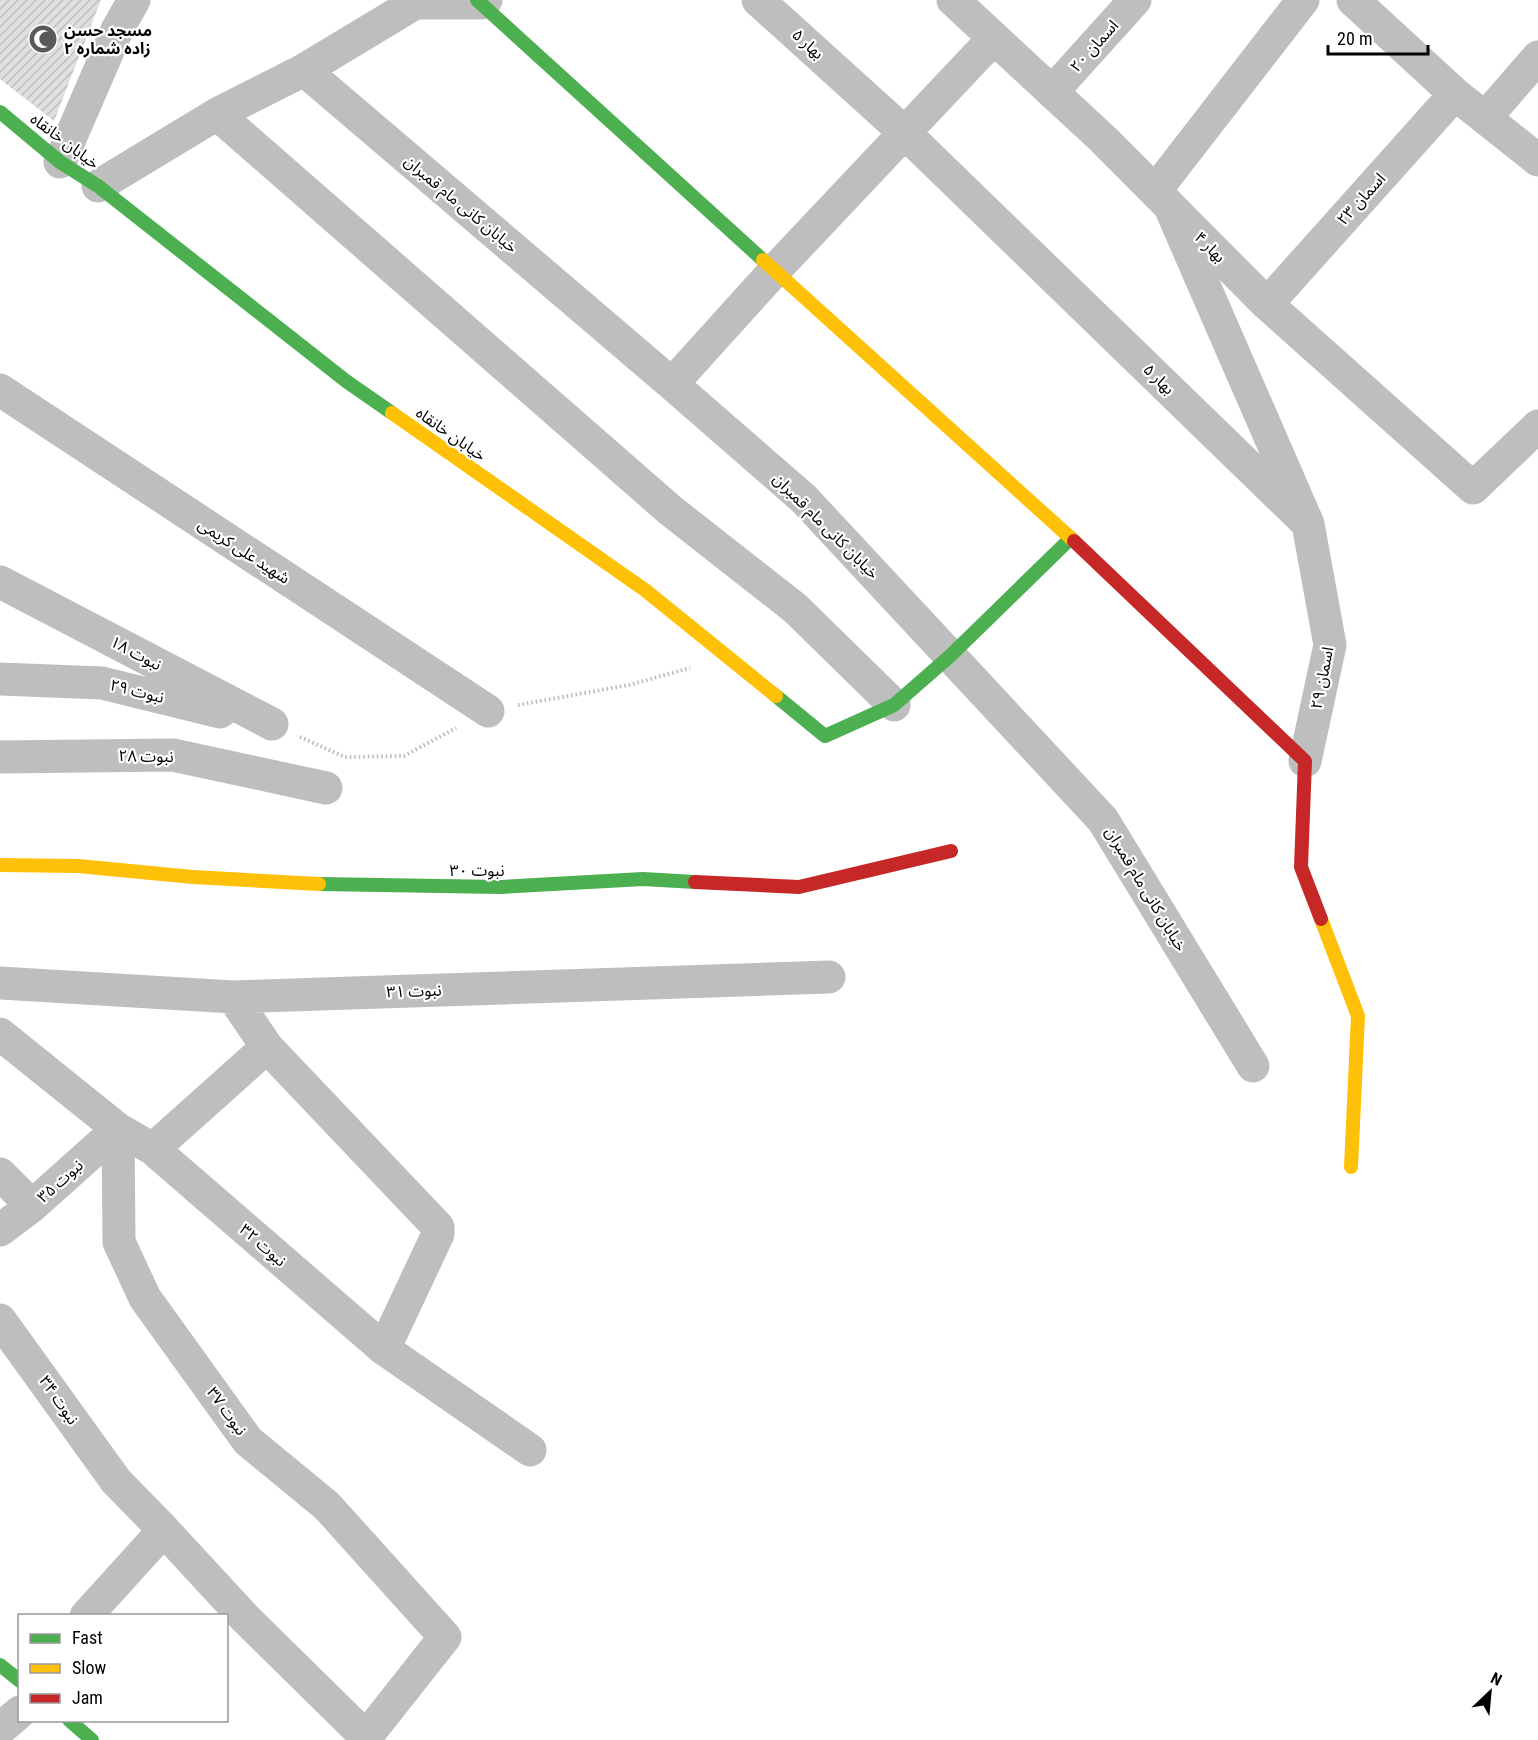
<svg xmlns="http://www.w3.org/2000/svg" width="1538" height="1740" font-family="'Roboto Condensed','Noto Sans Arabic',sans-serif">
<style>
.building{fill:url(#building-hatch)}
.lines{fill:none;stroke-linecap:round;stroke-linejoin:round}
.path{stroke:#b9b9b9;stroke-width:4;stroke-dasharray:1.5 3;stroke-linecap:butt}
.street{stroke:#bebebe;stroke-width:33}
.fast{stroke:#4caf50;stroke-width:14}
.slow{stroke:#ffc107;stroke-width:14}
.jam{stroke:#c62828;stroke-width:14}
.labels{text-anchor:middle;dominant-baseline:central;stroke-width:4.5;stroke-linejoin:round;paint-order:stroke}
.poi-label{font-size:16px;font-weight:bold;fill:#000;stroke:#fff;text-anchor:start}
.street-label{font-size:16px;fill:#000;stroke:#fff}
</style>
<defs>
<pattern id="building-hatch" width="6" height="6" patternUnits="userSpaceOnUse" patternTransform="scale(1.5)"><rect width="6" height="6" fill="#dfdfdf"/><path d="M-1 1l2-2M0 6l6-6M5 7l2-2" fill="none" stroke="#bebebe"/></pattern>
</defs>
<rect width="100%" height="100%" fill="#fff"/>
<path class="building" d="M0 0H101L54 121 0 79Z"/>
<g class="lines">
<path class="path" d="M518 705 629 685 690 668
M300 737 345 757 404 756 456 728"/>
<path class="street" d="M758 0 905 133 1308 524 1170 207
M953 0 1104 140 1267 304 1473 488 1538 426
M1353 0 1455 94 1538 160
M304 70 672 384 804 499 1103 820 1253 1066
M1052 92 1135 0
M217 114 670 510 795 608 894 705
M1485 118 1538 57
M60 162 117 30 134 0
M98 186 217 114 304 70 415 3H481L486 0
M1155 191 1303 0
M1267 304 1455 94
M672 384 776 269 994 38
M0 390 488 711
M0 582 272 724
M0 679 102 683 220 712
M0 757 173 755 326 788
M1305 761 1330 645 1308 524
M0 983 233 997 829 977
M233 997 267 1047 438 1227V1234L384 1349
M0 1034 118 1129 153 1149 384 1349 530 1450
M118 1129 119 1242 145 1298 248 1441 327 1506 445 1637 366 1737
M153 1149 267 1047
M0 1174 32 1206
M0 1230 32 1206 118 1129
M0 1320 116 1481 161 1527 245 1618 369 1740
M86 1616 154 1541 161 1527
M0 1729 20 1712"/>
<path class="fast" d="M477 0 763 260
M0 112 60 162 98 186 346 381 392 413
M776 696 825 736 894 705 950 656 1071 538
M319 884 501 887 643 879 695 882
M0 1665 20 1681
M69 1720 92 1740"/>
<path class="slow" d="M763 260 1074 541
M392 413 645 590 776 696
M0 865 78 866 193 877 319 884
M1321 919 1358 1016 1351 1167"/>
<path class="jam" d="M1074 541 1305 761 1301 867 1321 919
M695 882 799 887 951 851"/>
</g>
<defs>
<g id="mosque-disc" transform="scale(1.5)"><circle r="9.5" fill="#595959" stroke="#fff"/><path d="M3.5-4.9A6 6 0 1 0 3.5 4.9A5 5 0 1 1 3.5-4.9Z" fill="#fff"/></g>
</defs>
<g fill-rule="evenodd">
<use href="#mosque-disc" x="43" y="39"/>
</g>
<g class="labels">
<g class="poi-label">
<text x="64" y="30">مسجد حسن<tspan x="64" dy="18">زاده شماره ۲</tspan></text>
</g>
<g class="street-label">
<text transform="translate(808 44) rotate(42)">بهار ۵</text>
<text transform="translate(1094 46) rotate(-48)">اسمان ۲۰</text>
<text transform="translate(65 141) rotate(37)">خیابان خانقاه</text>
<text transform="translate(1361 199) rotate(-48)">اسمان ۲۳</text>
<text transform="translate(461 204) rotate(40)">خیابان کانی مام قمبران</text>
<text transform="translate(1210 247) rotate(45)">بهار ۴</text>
<text transform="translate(1159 379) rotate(44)">بهار ۵</text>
<text transform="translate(451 434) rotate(35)">خیابان خانقاه</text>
<text transform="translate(826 526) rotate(45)">خیابان کانی مام قمبران</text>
<text transform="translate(244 551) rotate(33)">شهید علی کریمی</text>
<text transform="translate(136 653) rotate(28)">نبوت ۱۸</text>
<text transform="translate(1322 678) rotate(-79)">اسمان ۲۹</text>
<text transform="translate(137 691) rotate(14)">نبوت ۲۹</text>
<text transform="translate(146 756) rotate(1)">نبوت ۲۸</text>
<text x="477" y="870">نبوت ۳۰</text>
<text transform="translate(1146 889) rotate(59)">خیابان کانی مام قمبران</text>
<text transform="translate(414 991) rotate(-2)">نبوت ۳۱</text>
<text transform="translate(60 1181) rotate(-42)">نبوت ۳۵</text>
<text transform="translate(263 1245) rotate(41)">نبوت ۳۲</text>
<text transform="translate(59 1400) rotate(55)">نبوت ۳۴</text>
<text transform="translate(227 1411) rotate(54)">نبوت ۳۷</text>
</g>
</g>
<rect x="18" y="1614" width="210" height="108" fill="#ffffff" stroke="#999999" stroke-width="1.5"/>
<rect x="30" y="1634" width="30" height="9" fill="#4caf50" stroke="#999999" stroke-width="1.5"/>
<text x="72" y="1644" font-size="18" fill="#000000">Fast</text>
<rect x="30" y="1664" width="30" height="9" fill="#ffc107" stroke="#999999" stroke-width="1.5"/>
<text x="72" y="1674" font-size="18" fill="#000000">Slow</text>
<rect x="30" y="1694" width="30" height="9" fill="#c62828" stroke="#999999" stroke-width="1.5"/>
<text x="72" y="1704" font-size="18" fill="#000000">Jam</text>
<g transform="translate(1490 1692) rotate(26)" stroke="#ffffff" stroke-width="4.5" paint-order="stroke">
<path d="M0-4.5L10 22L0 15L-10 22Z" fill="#000000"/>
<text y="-9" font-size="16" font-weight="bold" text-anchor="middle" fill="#000000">N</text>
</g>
<path d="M1328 45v9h100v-9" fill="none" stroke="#000000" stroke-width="3"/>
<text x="1337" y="45" font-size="18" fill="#000000" stroke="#ffffff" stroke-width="4.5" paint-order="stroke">20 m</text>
</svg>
